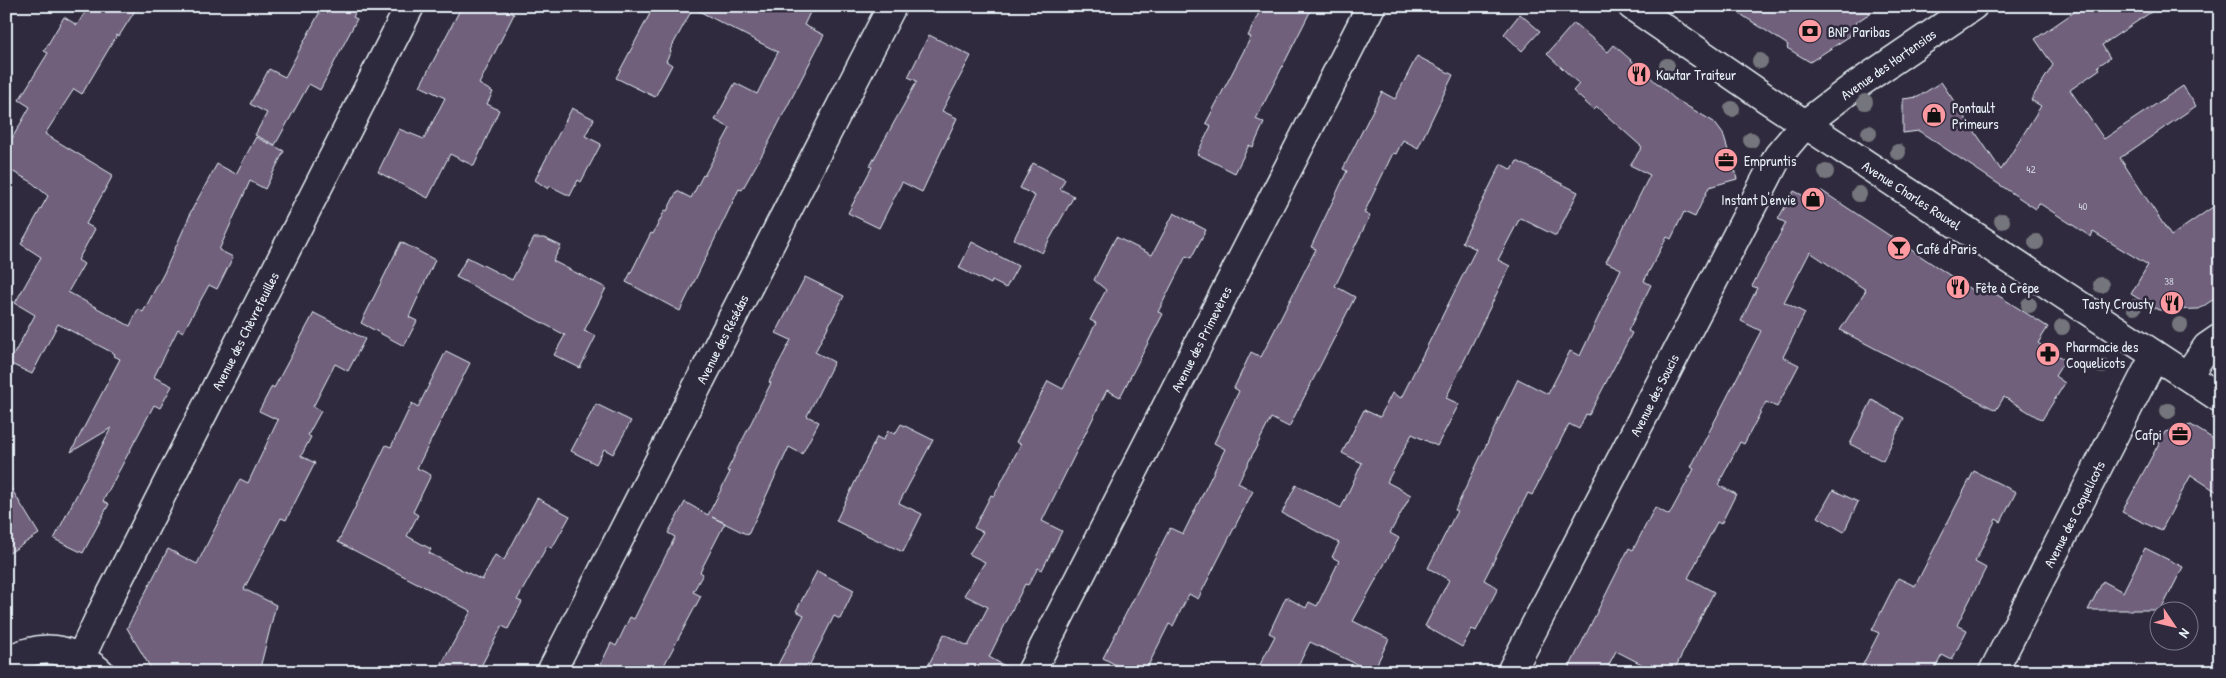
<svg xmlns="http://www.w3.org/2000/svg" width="2226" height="678" font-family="'Patrick Hand',sans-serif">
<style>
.building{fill:#6f607c;stroke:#e8f1f8}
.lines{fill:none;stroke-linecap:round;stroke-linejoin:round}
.minor-casing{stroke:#e8f1f8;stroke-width:31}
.minor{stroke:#2f2a3d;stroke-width:28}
.tree{fill:#75767d}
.labels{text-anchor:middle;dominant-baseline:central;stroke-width:5;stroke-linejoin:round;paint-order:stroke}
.number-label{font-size:11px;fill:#cacdd9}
.poi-label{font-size:14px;fill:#e8f1f8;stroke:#2f2a3d;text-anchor:start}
.street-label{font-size:14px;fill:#e8f1f8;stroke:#2f2a3d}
</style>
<rect width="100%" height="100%" fill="#2f2a3d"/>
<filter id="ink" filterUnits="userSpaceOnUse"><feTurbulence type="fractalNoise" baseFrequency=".02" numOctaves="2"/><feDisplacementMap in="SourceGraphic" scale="10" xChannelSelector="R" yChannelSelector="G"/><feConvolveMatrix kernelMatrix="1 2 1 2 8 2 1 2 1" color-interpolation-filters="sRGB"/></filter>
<g filter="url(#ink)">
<path class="building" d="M89 6H138L119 36 117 35 82 94 74 89 45 134 113 175 86 224 95 229 78 260 84 264 68 292 130 326 138 309 143 312 164 273 190 215H189L217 164 236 174 256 137 284 151 265 189 250 181 219 250 233 257 217 289 209 285 183 332 178 329 154 377 172 386 160 408 154 405 103 501 109 504 83 553 54 539 111 428 71 452 120 359 114 356 115 354 58 324 32 374 9 363 35 315 15 303 41 257 21 244 48 196 30 181 6 168V149L30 107 19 100 48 53 44 51 64 17 77 25Z
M323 6H359L353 17 357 19 320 90 309 84 275 145 255 135 267 113 250 104 269 69 285 77Z
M462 6H498L514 14 479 84 493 92 487 104 499 110 474 166 450 154 428 198 378 172 399 129 424 139 445 98 420 86Z
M654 6H813L804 25 824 35 767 146 742 190 739 189 680 311 626 282 651 233 653 234 665 210 667 211 677 191 691 198 703 175 704 176 730 128 715 120 735 83 757 94 778 52 693 8 670 50 671 51 666 61 672 65 655 97 616 78Z
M1262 6H1313L1256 119 1264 123 1253 147 1249 145 1235 173 1197 154 1211 126 1206 123 1251 37 1248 36Z
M1728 6H1881L1855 23 1859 28 1849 35 1850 36 1810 62 1787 48 1788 45Z
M2083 6H2160L2102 45 2110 58 2098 66 2100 69 2070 90 2104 139 2183 86 2196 106 2120 158 2171 236 2220 202V295L2199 309 2159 310 2152 307 2131 294 2148 265 2093 232 2091 237 2039 203 2036 209 1919 131 1903 133V99L1918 97 1941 82 2001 170 2041 106 2031 100 2053 65 2035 39Z
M1520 14 1540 31 1522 51 1504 34Z
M1574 23 1608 52 1614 45 1675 99 1714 122 1723 134 1737 179 1709 187 1695 217 1684 212 1671 239 1667 237 1644 281 1651 285 1628 331 1632 333 1589 415 1586 414 1579 429 1569 424 1532 495 1528 493 1484 580 1498 588 1476 631 1472 629 1462 647 1425 626 1449 580 1428 568 1457 511 1455 510 1518 379 1548 394 1570 351 1580 356 1621 269 1606 262 1650 175 1630 165 1642 147 1597 107 1594 110 1573 91 1579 84 1547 54Z
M929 35 971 56 942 111 957 118 922 192 902 182 879 228 848 213 872 167 870 166 917 81 908 77Z
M1417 56 1453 75 1418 148 1403 140 1396 154 1393 153 1364 213 1370 216 1335 286 1355 297 1289 427 1271 418 1238 483 1253 491 1198 599 1189 594 1173 626 1169 624 1145 672H1129L1103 658 1170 528 1183 534 1225 449 1214 443 1239 391 1234 388 1251 352 1261 357 1316 249 1311 247 1347 171 1343 169 1382 92 1395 99Z
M572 108 594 119 585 136 601 144 581 182 578 180 570 196 550 186 548 189 535 180Z
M1517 161 1578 192 1556 236 1520 218 1498 260 1510 266 1446 398 1459 404 1437 446 1412 434 1387 482 1411 495 1390 533 1399 538 1353 621 1389 639 1373 672 1310 642 1295 672H1256L1275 636 1269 633 1286 597 1306 608 1309 602 1317 606 1339 561 1332 557 1339 543 1282 513 1296 485 1341 508 1362 463 1342 453 1364 410 1380 417 1392 393 1401 398 1476 249 1462 242 1501 164 1512 170Z
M1033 163 1065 179 1060 189 1074 196 1042 253 1014 239 1035 196 1020 188Z
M1794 191 1804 196 1822 191 1975 292 1980 284 2048 327 2038 343 2065 360 2055 376 2065 383 2042 420 2004 397 1996 410 1897 360 1840 330 1866 290 1810 252 1784 302 1805 313 1783 357 1799 365 1777 407 1766 402 1744 444 1740 442 1718 485 1736 494 1721 524 1717 522 1688 578 1714 592 1673 672H1657L1616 651 1605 672H1567L1629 548 1633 550 1655 507 1669 515 1694 469 1691 467 1761 331 1741 321 1757 288 1752 286 1786 223 1778 219Z
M1174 213 1206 230 1191 258 1186 256 1158 312 1163 314 1120 397 1107 390 1042 521 1062 531 1042 570 1038 568 1028 585 1025 584 989 657 1016 672H925L944 634 968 646 988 607 964 595 985 562 969 554 983 532 974 528 991 495 994 496 1021 444 1016 442 1048 381 1063 389 1096 323 1090 320 1106 290 1094 280 1116 237 1152 255Z
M534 238H544L561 246 553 261 606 288 584 331 596 336 580 368 554 355 565 335 456 277 467 257 512 280Z
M401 242 435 260 409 317 417 321 404 346 361 323Z
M972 242 1018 266 1006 288 992 281 991 284 959 268Z
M805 277 844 296 815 352 834 362 807 416 819 422 802 454 789 447 748 535 712 517 725 523 700 572 703 574 693 592 701 596 662 669 668 672H597L611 643 616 646 630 617 634 619 675 537 668 533 685 502 708 515 730 472 727 471 771 383 769 382 791 340 776 333Z
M314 313 365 339 348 371 335 364 313 407 321 411 308 435 311 437 301 456 315 463 286 520 281 518 244 589 276 605 259 672H153L127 628 168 549 197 564 240 479 248 483 278 420 259 411 272 386 274 388Z
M446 351 470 363 417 468 431 475 413 512 418 515 407 536 431 549 429 553 482 580 495 555 504 560 537 498 570 516 552 548 547 546 517 600 522 602 508 629 502 626 478 672H437L471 611 338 542 386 445 391 447 412 403 418 407Z
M1872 400 1904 418 1883 461 1850 444Z
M596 404 631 421 613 454 604 449 596 464 571 451Z
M901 424 933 440 899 503 922 514 903 552 836 521 877 437 883 440 888 431 895 434Z
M2191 425 2220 443V494L2191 475 2161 531 2122 512 2165 432Z
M1974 471 2016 492 2001 522 1996 519 1975 562 1986 568 1957 625 1967 630 1952 660 1942 655 1933 672H1859L1879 633 1872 630 1898 578 1915 586Z
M6 480 39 534 6 555Z
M1833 490 1858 502 1844 532 1818 517Z
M2145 548 2183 567 2161 610H2088L2103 581 2123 592Z
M817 571 854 590 840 619 834 616 806 672H774L804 615 796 611Z"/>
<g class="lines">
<g class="minor-casing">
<path id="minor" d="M1632 6 1767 99 2220 398
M2187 376 2207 347 2220 338
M81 657 102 612 410 6
M6 661C43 643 68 646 100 672
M551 672 892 6
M1031 672 1371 6
M1511 672 1778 156 1805 124 1848 91 1973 6
M1993 672 2148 369 2157 357"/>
</g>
<use href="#minor" class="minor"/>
</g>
<g class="tree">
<circle cx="1760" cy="61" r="8"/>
<circle cx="1667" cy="66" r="8"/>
<circle cx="1865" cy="102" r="8"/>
<circle cx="1732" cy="109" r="8"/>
<circle cx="1869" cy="133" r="8"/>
<circle cx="1751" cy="140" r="8"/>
<circle cx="1898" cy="152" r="8"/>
<circle cx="1826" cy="172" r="8"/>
<circle cx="1859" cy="194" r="8"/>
<circle cx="2002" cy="221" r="8"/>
<circle cx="2036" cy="242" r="8"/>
<circle cx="2101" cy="285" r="8"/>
<circle cx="2029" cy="305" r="8"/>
<circle cx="2134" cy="307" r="8"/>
<circle cx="2180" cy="325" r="8"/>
<circle cx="2062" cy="327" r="8"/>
<circle cx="2102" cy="366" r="8"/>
<circle cx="2168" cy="411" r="8"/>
</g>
</g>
<defs>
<g id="bank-disc" transform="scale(1.25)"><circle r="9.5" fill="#ff9aa2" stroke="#2f2a3d"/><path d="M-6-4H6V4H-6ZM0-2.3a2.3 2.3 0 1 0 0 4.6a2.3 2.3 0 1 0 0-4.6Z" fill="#111"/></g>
<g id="restaurant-disc" transform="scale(1.25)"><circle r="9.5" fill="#ff9aa2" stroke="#2f2a3d"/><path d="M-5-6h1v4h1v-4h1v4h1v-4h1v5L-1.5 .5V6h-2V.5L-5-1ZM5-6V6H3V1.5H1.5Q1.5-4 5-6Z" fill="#111"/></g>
<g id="shop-disc" transform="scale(1.25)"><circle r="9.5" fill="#ff9aa2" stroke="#2f2a3d"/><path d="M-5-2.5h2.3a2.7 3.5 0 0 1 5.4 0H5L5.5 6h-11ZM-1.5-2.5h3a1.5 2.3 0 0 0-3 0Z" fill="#111"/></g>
<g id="office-disc" transform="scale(1.25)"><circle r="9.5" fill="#ff9aa2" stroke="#2f2a3d"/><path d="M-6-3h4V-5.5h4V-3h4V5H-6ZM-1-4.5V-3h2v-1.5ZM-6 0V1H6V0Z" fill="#111"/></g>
<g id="bar-disc" transform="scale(1.25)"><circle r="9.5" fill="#ff9aa2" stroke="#2f2a3d"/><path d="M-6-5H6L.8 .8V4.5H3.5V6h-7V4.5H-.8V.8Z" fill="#111"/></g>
<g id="pharmacy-disc" transform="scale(1.25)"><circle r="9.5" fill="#ff9aa2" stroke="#2f2a3d"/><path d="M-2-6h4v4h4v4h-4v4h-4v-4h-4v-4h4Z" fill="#111"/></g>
</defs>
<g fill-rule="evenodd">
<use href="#bank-disc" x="1810" y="31"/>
<use href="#restaurant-disc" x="1639" y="74"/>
<use href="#shop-disc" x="1934" y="115"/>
<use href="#office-disc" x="1726" y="160"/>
<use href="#shop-disc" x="1813" y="199"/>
<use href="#bar-disc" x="1899" y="248"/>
<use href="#restaurant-disc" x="1958" y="287"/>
<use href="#restaurant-disc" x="2172" y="303"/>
<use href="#pharmacy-disc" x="2048" y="354"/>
<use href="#office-disc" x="2180" y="434"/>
</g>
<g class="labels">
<g class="number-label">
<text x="2031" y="169">42</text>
<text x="2083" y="206">40</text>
<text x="2169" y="281">38</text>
</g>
<g class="poi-label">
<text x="1828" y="31">BNP Paribas</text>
<text x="1656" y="74">Kawtar Traiteur</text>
<text x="1952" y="107">Pontault<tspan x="1952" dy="16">Primeurs</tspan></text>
<text x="1744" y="160">Empruntis</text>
<text x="1796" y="199" text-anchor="end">Instant D'envie</text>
<text x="1916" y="248">Café d'Paris</text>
<text x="1976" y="287">Fête à Crêpe</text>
<text x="2154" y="303" text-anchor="end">Tasty Crousty</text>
<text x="2066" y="346">Pharmacie des<tspan x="2066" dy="16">Coquelicots</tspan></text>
<text x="2162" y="434" text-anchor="end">Cafpi</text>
</g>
<g class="street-label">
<text transform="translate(1888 64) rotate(-35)">Avenue des Hortensias</text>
<text transform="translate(1912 195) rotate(33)">Avenue Charles Rouxel</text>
<text transform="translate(245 331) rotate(-63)">Avenue des Chèvrefeuilles</text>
<text transform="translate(722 339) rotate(-63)">Avenue des Résédas</text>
<text transform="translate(1201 339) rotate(-63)">Avenue des Primevères</text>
<text transform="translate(1654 395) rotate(-63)">Avenue des Soucis</text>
<text transform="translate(2074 514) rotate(-63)">Avenue des Coquelicots</text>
</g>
</g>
<rect width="2226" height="678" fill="none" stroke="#2f2a3d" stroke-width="25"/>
<rect x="12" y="12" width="2201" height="653" fill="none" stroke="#e8f1f8" stroke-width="2" filter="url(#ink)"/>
<g transform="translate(2174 626) rotate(125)"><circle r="24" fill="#2f2a3d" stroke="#797a88"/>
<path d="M0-4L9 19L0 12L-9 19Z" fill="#ff9aa2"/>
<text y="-8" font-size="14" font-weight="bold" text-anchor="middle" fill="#e8f1f8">N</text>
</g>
</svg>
